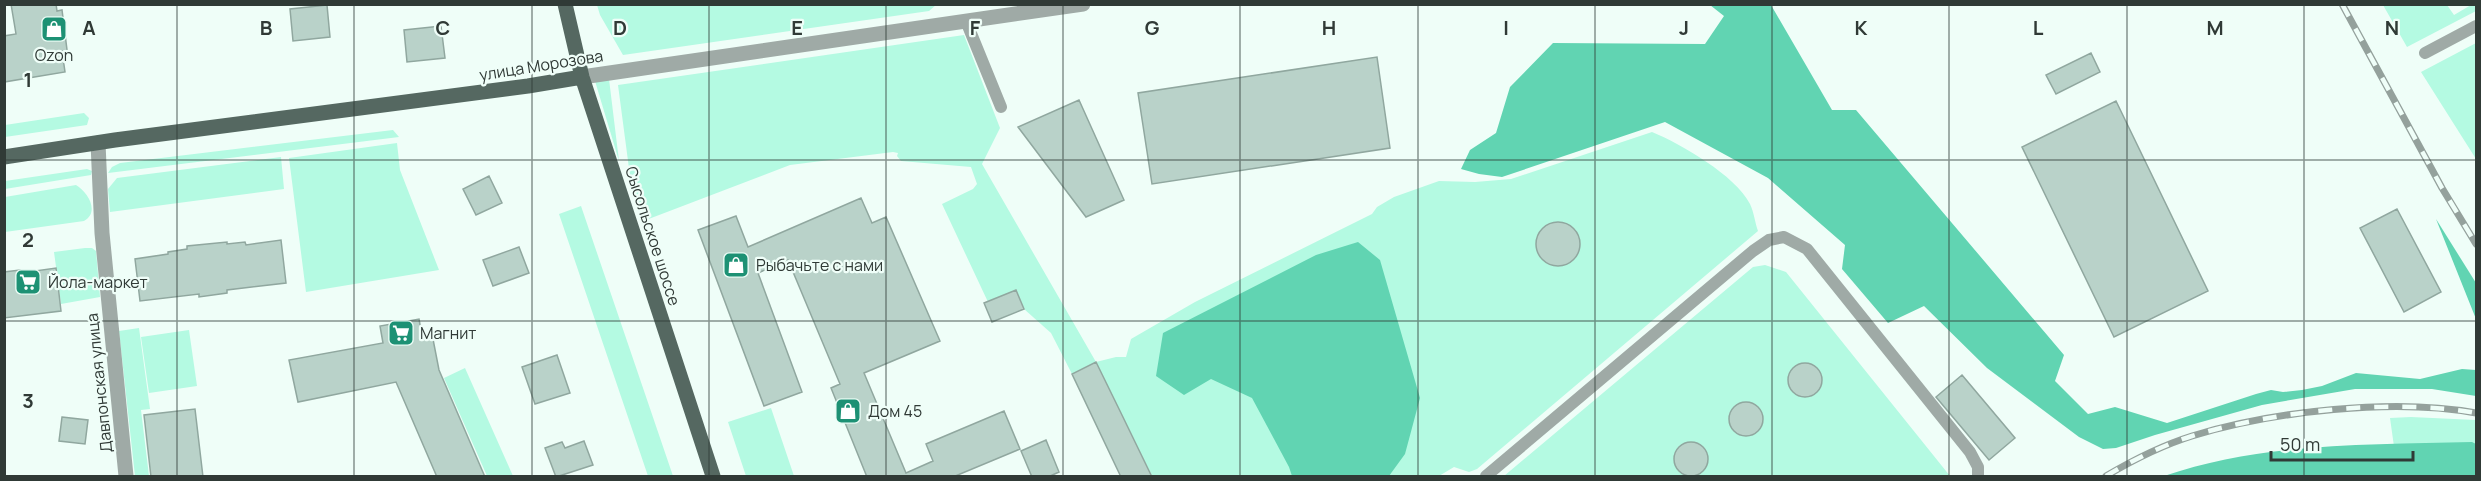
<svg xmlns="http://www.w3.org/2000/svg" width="2481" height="481" font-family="Manrope,sans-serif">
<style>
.green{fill:#b4fae2}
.forest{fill:#61d4b2}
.building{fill:#b9d2c9;stroke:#90a79f;stroke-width:1.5}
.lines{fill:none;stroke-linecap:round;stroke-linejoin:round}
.service{stroke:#9faaa6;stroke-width:12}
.minor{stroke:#9faaa6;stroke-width:15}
.primary{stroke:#556861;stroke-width:15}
.rail-casing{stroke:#94a19c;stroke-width:7}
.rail{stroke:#effef8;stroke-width:4.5;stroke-dasharray:14;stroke-linecap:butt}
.grid{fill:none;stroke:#303a36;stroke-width:1.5;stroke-opacity:0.55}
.labels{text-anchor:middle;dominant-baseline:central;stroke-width:4.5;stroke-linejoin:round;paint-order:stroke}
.poi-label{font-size:16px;fill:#303a36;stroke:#effef8;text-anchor:start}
.street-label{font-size:16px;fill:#303a36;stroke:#effef8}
.grid-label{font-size:20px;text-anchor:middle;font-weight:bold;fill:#303a36;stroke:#effef8;stroke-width:4.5;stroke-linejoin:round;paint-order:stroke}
</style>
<rect width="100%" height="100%" fill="#effef8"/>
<path class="green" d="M597 5V4L936 5 929 11 623 55 600 15Z
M2383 5H2447L2454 15 2471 5H2476V11L2407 47Z
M964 35 1000 128 982 164 1096 362 1116 357H1126L1131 339 1195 302 1372 214 1377 207 1394 197 1439 181 1475 182 1511 179 1652 132C1681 144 1735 175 1750 204 1754 212 1755 223 1758 231L1477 469 1469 472 1454 467 1439 476H1152L1096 362 1072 374 1051 333 1024 309 1016 290 988 302 942 204 973 189 977 184 971 167 901 161 897 156 898 153 893 152 790 165 646 220 630 176 618 85Z
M2476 43V159L2421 72Z
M609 79 619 161 595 81Z
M84 113 89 118 87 125 5 137V125Z
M393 130 399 137 108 173 112 167 120 163Z
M397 143 400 170 439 270 306 292 289 158Z
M281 157 284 189 110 212 108 189 117 178Z
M87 169 92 171 91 175 5 189V181Z
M76 185C88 192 100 212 84 221L5 232V197Z
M581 206 673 476H648L559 214Z
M85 248H92L96 251 100 297 61 304 54 252Z
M1765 265 1786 272 1950 476H1504L1753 267Z
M139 328 150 409 141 410 149 476H135L119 331Z
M189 330 197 386 149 393 141 337Z
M465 368 513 476H487L444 378Z
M771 408 794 476H746L728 422Z
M2411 417 2476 420V476L2398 475 2390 418Z"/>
<path class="forest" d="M1710 5H1771L1832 110H1856L2064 355 2055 381 2088 414 2115 407 2167 423 2256 394 2271 390 2283 392 2302 390 2322 386 2356 373 2420 379 2462 369 2476 370V396L2432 389H2355L2262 405 2155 435 2116 448 2103 449 2079 437 1987 368 1924 306 1888 323 1842 269 1845 245 1768 178 1665 122 1502 177 1479 174 1461 169 1470 150 1496 133 1510 87 1553 43 1705 44 1724 16Z
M2436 219 2476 283V319Z
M1358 242 1380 260 1420 398 1405 454 1389 476H1292L1289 467 1252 398 1211 379 1184 395 1156 376 1163 333 1316 255Z
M2472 442 2476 444V476H2164C2262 442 2369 445 2472 442Z"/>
<path class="building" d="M11 4H56L57 11 62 10 67 50 62 51 65 72 4 82V36L16 34Z
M327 5 330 37 293 41 290 9Z
M441 26 445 58 407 62 404 30Z
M2091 53 2100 72 2056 94 2046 75Z
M1377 57 1390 148 1152 184 1138 93Z
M1079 100 1124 200 1086 217 1018 127Z
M2116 101 2208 291 2114 337 2022 147Z
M489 176 502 203 476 215 463 189Z
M861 198 872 223 886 217 940 341 864 373 906 473 933 461 926 444 1004 411 1020 449 953 477H867L831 388 840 384 788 260 758 273 802 392 764 406 698 230 736 216 748 247Z
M2397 209 2441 292 2404 312 2360 228Z
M1536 244a22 22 0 1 1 44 0a22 22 0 1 1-44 0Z
M281 240 286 283 227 290V293L199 297V294L140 301 135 259 168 254V252L187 249V246L227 242V244L245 242 246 245Z
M519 247 529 273 493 286 483 260Z
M56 268 61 311 4 318V272L20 270 21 273Z
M1016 290 1024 309 992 322 984 303Z
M419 319 422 336 432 334 439 370 485 477H437L396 382 298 402 289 360 383 343 380 326Z
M557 355 570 393 535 404 522 367Z
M1096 362 1120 411 1152 477H1121L1072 374Z
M1788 380a17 17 0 1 1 34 0a17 17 0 1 1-34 0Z
M1962 375 2015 438 1989 460 1936 397Z
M1729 419a17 17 0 1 1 34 0a17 17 0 1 1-34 0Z
M195 409 203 477H151L144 415Z
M62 417 88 420 85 444 59 441Z
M1046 440 1059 472 1048 477H1032L1021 451Z
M584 441 593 465 556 477 545 448 562 442 565 448Z
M1674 459a17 17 0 1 1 34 0a17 17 0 1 1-34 0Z"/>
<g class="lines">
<path class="service" d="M966 21 1001 107
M2425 53 2476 26
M1486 476 1753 251 1769 240 1784 237 1807 249 1970 452 1978 467V476"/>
<path class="minor" d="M582 77 1083 4
M98 143 102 233 126 476"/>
<path class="primary" d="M565 4 582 77 713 476
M4 157 115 140 528 86 582 77"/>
<g class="rail-casing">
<path id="rail" d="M2342 4 2442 188 2476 244
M2106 476C2133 460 2163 445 2192 436 2273 411 2394 398 2476 413"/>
</g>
<use href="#rail" class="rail"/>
</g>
<path class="grid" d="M177 4V476M354 4V476M532 4V476M709 4V476M886 4V476M1063 4V476M1240 4V476M1418 4V476M1595 4V476M1772 4V476M1949 4V476M2127 4V476M2304 4V476M4 160H2476M4 321H2476"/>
<defs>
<g id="shop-square" transform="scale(1.35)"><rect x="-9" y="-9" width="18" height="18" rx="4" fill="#1d9174" stroke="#effef8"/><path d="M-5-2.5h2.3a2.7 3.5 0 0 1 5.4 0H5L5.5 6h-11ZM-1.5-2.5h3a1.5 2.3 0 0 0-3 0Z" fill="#fff"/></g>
<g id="supermarket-square" transform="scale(1.35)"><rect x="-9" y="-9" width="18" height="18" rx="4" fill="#1d9174" stroke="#effef8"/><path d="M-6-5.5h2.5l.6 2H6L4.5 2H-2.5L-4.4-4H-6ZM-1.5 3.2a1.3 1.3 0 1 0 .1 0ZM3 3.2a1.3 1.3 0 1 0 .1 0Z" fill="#fff"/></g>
</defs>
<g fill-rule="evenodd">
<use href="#shop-square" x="54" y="29"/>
<use href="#shop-square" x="736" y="265"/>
<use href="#supermarket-square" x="28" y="282"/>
<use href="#supermarket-square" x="401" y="333"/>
<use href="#shop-square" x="848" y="411"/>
</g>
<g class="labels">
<g class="poi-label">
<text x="54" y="55" text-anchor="middle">Ozon</text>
<text x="756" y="265">Рыбачьте с нами</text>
<text x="48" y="282">Йола-маркет</text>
<text x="420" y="333">Магнит</text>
<text x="868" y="411">Дом 45</text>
</g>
<g class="street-label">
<text transform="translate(541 65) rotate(-9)">улица Морозова</text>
<text transform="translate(653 236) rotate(72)">Сысольское шоссе</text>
<text transform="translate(99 383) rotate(-96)">Давпонская улица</text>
</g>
</g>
<g class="grid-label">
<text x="89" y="35">A</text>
<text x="266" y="35">B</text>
<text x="443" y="35">C</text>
<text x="620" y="35">D</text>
<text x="797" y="35">E</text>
<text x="975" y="35">F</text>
<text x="1152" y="35">G</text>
<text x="1329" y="35">H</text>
<text x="1506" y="35">I</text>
<text x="1684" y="35">J</text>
<text x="1861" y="35">K</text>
<text x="2038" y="35">L</text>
<text x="2215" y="35">M</text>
<text x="2392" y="35">N</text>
<text x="28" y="87">1</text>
<text x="28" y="247">2</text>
<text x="28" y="408">3</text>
</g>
<rect width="2481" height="481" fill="none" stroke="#303a36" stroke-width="12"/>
<path d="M2271 451v9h142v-9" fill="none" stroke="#303a36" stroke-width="3"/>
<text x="2280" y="451" font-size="18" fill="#303a36" stroke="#effef8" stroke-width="4.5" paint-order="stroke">50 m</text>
</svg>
